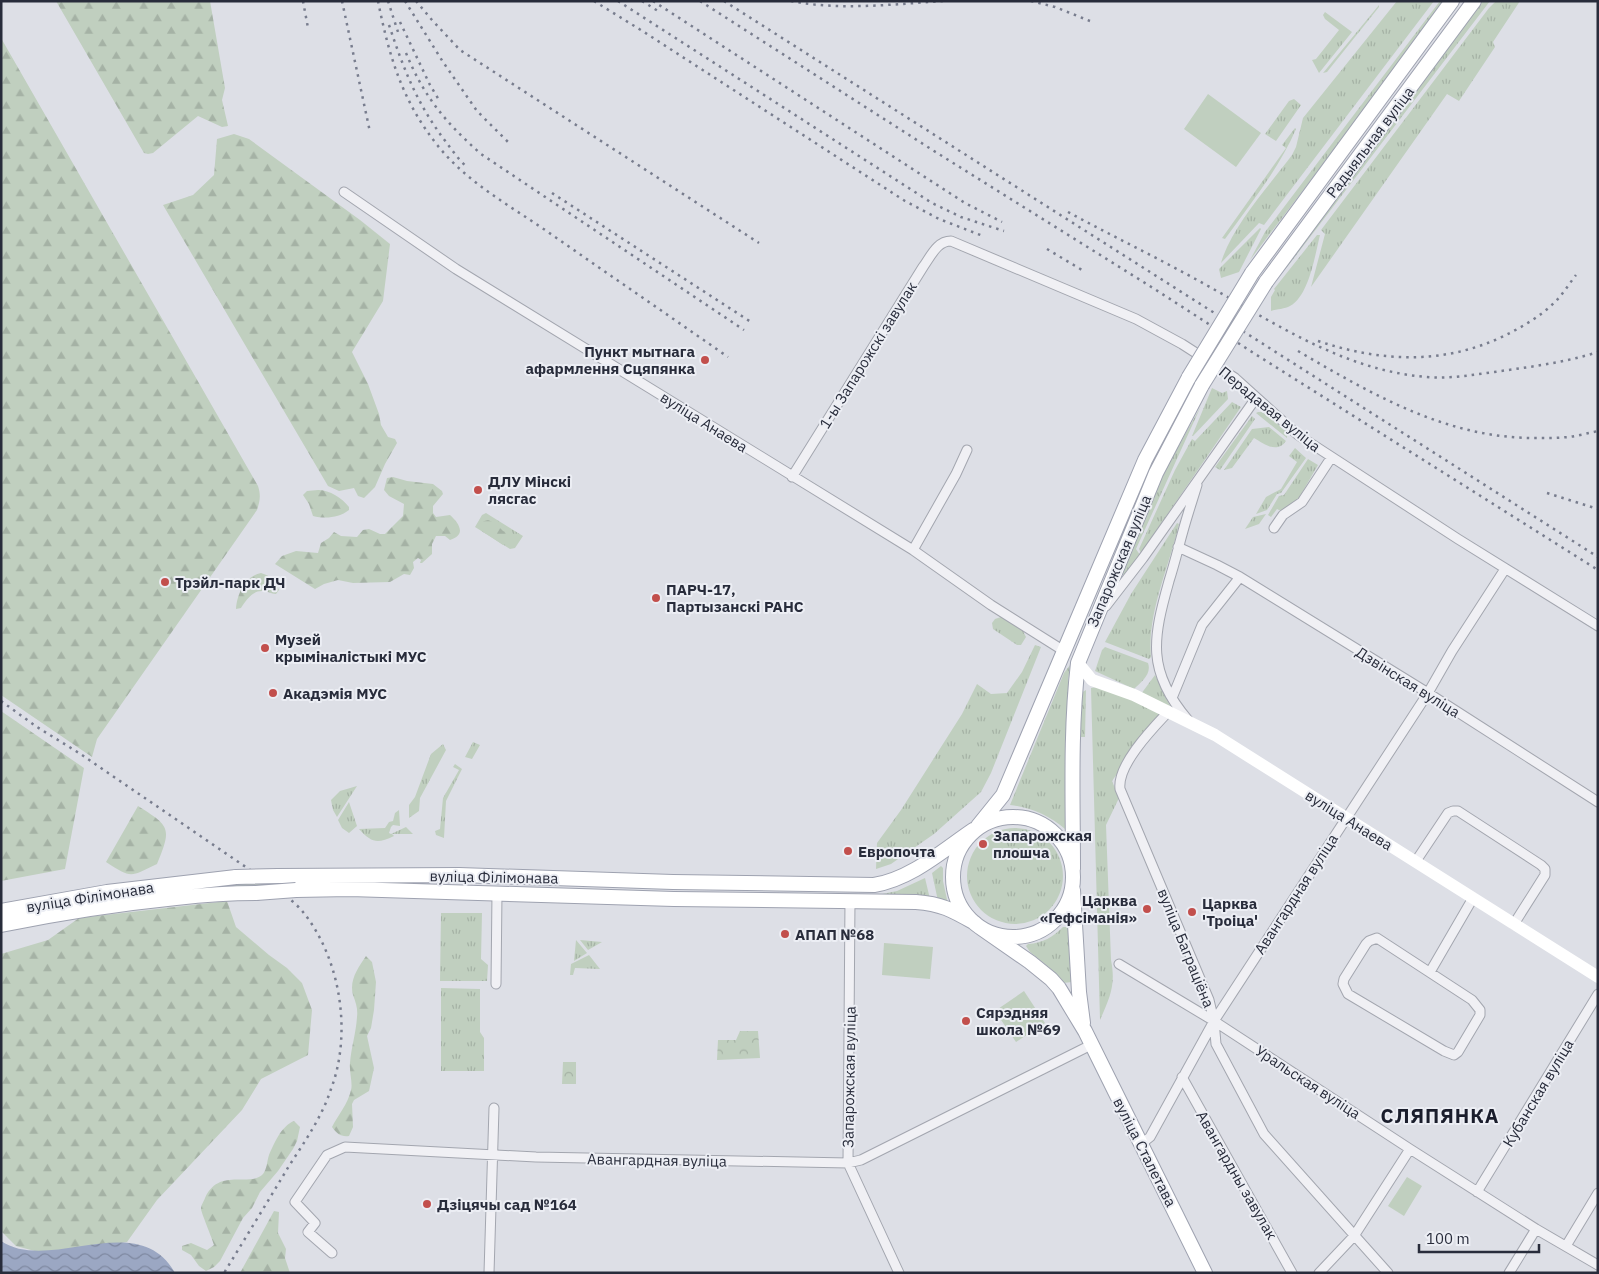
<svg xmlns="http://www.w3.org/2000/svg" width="1599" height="1274" font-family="'IBM Plex Sans',sans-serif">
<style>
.grass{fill:url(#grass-tufts)}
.forest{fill:url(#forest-firs)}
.park{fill:url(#park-crowns)}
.pitch{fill:#c0cfbf}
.water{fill:url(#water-waves)}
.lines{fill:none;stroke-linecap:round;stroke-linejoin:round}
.street-casing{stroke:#a3a6af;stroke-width:11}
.primary-casing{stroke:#9ea2b0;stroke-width:16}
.street{stroke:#f0f0f4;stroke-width:9}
.secondary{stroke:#fff;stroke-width:12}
.primary{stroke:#fff;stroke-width:14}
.rail{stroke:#787d8e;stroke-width:2.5;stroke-dasharray:2.5 5;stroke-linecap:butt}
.primary-bridge-casing{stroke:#9ea2b0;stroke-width:16;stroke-linecap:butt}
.primary-bridge{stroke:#fff;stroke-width:14}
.poi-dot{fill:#c24f4c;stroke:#eceef4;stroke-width:2}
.labels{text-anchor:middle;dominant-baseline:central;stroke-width:4;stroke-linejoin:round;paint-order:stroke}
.street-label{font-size:15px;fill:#282c3b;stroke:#eceef4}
.poi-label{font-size:15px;font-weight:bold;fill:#282c3b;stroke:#eceef4;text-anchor:start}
.district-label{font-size:20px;font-weight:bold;letter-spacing:1px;fill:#1a1d2c;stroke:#eceef4}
</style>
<defs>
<pattern id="grass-tufts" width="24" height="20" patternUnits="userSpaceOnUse" patternTransform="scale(1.25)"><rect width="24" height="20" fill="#c0cfbf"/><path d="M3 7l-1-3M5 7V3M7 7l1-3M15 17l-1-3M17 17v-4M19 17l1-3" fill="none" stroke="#a5b2a5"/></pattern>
<pattern id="forest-firs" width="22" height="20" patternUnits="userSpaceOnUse" patternTransform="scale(1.25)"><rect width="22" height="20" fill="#c0cfbf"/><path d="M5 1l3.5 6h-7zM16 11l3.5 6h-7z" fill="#a5b2a5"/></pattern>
<pattern id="park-crowns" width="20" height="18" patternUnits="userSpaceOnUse" patternTransform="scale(1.25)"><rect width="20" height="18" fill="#c0cfbf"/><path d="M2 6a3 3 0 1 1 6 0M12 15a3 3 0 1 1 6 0" fill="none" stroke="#a5b2a5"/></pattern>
<pattern id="water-waves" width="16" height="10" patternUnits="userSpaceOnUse" patternTransform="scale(1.25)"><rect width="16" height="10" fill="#9ba7c3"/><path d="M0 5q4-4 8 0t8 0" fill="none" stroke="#7e88a0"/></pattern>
</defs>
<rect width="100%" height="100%" fill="#dddfe6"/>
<path class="grass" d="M1397 1H1434L1264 225 1259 223 1221 263C1231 227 1269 186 1292 155L1296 147 1303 118Z
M1440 1H1447L1250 260 1265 232Z
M1483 1H1490L1288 266 1271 285Z
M1496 1H1520L1493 42 1495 47 1459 101 1447 94 1311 287 1325 234 1321 230 1489 8Z
M1379 5V7L1327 72 1323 73Z
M1325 12 1352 32 1319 73 1312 60 1316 59 1339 30 1325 19 1323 15Z
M1294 99 1301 105 1276 141 1265 134 1289 101Z
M1295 128 1296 129C1279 169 1250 204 1225 239L1222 238 1286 148 1282 145Z
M1260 228 1261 229 1239 272 1221 278 1219 269Z
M1317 235H1320C1315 255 1309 296 1290 306 1285 309 1277 309 1271 311V297L1275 290 1274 289Z
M1212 388 1222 393 1227 391 1228 399 1193 436H1192Z
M1232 402 1241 407 1141 553 1139 549 1175 470 1192 439 1195 441Z
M1201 406 1136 549 1140 555 1126 574 1119 576 1164 472Z
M1258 412H1262L1287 431V438L1256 413Z
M1252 416 1255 419 1220 470 1215 467Z
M1269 427 1286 441C1277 454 1264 444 1254 438L1232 468 1224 470 1252 429Z
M1295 448 1306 458 1281 493 1277 494 1267 510 1256 514 1266 497 1281 489 1297 462 1289 456Z
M1308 459 1318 465 1296 503 1283 512 1277 509 1271 517 1268 515 1279 496 1284 495Z
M486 513 523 536 515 548 510 549 475 527 482 515Z
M1266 514 1259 524 1245 529 1253 517Z
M1177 523 1179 524C1169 568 1147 612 1151 657L1149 659 1105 642 1131 594Z
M1001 617 1023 631 1026 637 1021 645H1017L993 629 992 623 995 619Z
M1035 645 1041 647 991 773 981 792 934 834 891 864 876 869 877 843 901 810 962 714 977 684 991 694 1007 693 1022 672Z
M1105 647 1148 663C1152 674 1141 682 1134 689L1095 671 1102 650Z
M1070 665 1068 681 1069 829H1065C1050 816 1030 807 1010 805L1064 673Z
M1155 675 1171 708 1141 694Z
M1097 687H1103L1160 713 1112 781 1119 798 1106 825 1111 960C1116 985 1110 997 1100 1020L1091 688Z
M1086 690 1085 737H1081L1080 702 1081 693Z
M473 742 480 745 472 759 465 757Z
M443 744 446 750 420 798 419 811 409 818V805L415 797 431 754Z
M455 764 462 769 446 801 444 838 436 835 435 831 440 829 443 798 459 770 453 767Z
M357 786 337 817 333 810 331 800 340 791Z
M349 802 357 826 349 833 342 828 338 820Z
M399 810 400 826 393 825 391 827 389 833 391 834 406 827 413 834H392L394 836C377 844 372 843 359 829L385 828 389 822 393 821 395 813Z
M967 876a48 48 0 1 1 96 0a48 48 0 1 1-96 0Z
M941 866 943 868V881L948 904 938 901 932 873Z
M925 878 930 899 877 895 897 891Z
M285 881 289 884 1 920V917L105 897 224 885Z
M441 913H482L481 959 488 965 487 981H440Z
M1063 927H1070L1072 982 1063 983 1052 970 1030 952 1026 946 1028 944C1043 943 1053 937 1063 927Z
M576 940 587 953 574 961Z
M580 940 602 942 588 950Z
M589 955 600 969 575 968 573 975H570L571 964Z
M441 988 480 989V1032L484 1038V1071H441Z"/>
<path class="forest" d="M56 1H210L225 88 222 100 228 126 222 127 198 116 153 153 148 154 144 153Z
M1 38 258 486C261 495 260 501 257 510L97 739 92 757 1 695Z
M234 134 249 139 360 220 390 244 383 301 352 352 368 384 379 414 381 425 388 437 395 439 397 443 385 464 375 487 364 498 358 496 354 488 339 491 328 486 163 205 193 195 214 175 217 139Z
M393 477 407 481 433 484 442 491 443 494 433 506V513L436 517 450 515C459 523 467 535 450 540L445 536H436L432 544V554L422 563H420L421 560 418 558 413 562 414 568 410 575 404 574 390 582 353 583 338 580 324 584 315 589 275 564 282 556 296 551 318 553 321 543 329 538 334 532 341 536 357 537 363 530 369 529 380 534H385L403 516 404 504 389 496 384 490 387 478Z
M318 490C330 490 342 498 349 507V510C339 518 325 519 313 516L309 504 303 495 307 491Z
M488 520 495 523 503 531 512 534 513 538 507 544 503 545 482 531 479 527 481 522Z
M261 573C271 576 275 580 279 590L276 594C271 594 268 591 263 591 253 590 246 600 241 608L236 609C237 594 245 576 261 573Z
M1 711 84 768 65 869 1 881Z
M138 806C170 826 172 828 157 864 130 877 132 879 106 862Z
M227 901 236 927 269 955 287 968 302 983 312 1010 308 1055 261 1079 242 1110 157 1200 127 1242 46 1254 16 1246 1 1231V954L48 940 79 918Z
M366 956 372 962 376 982 374 1010 371 1028 367 1036 374 1068 369 1091 354 1100 352 1104 353 1127 349 1136C341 1137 337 1134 332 1127 338 1115 348 1104 351 1090 353 1084 349 1071 350 1063 351 1048 356 1033 357 1017 358 1009 356 1003 353 995 349 980 358 968 366 956Z
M294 1121 300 1127 297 1141 293 1149 278 1171 260 1192 252 1208 243 1218 220 1261 214 1267 206 1271 199 1266 191 1255 182 1250V1246L191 1243 207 1250 214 1245C212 1238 201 1212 201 1209 201 1205 204 1201 205 1198 219 1167 250 1188 263 1174 267 1169 267 1161 269 1155 274 1144 281 1126 294 1121Z
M274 1211 279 1212 278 1233 286 1249 285 1258 290 1273H240Z"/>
<path class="park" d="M740 1031H758L760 1058 717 1060 718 1040H736Z
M563 1062H576V1084H562Z"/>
<path class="pitch" d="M1208 94 1261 133 1236 167 1184 129Z
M884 943 933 947 930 979 882 975Z
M1024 991 1045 1023 1016 1042 995 1011Z
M1407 1177 1422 1186 1404 1216 1388 1206Z"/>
<path class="water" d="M1 1241C50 1274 138 1207 175 1273H1Z"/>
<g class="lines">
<g class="street-casing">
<path id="street" d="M344 192 456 269 913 550 991 605 1064 651
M792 477 923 267C931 256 937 241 951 241L1136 319 1182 344 1235 378 1298 435 1458 539 1598 626
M1274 528 1283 515 1302 502 1331 458
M1178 547 1217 565 1240 577 1428 693 1598 802
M913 550 956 474 967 450
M1106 606 1143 558 1256 398
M1172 698 1202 625 1240 577
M1168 712C1152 729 1117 765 1120 789L1209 1000 1214 1021 1216 1044 1264 1134 1388 1273
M1188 720C1146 671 1153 638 1169 581 1176 559 1181 536 1188 514 1191 504 1194 495 1197 485
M1416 861 1448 813 1453 811H1458L1541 865 1545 869V875L1514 924
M850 900 848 1163 899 1273
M1377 938 1472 1000 1480 1010V1015L1458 1052 1454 1055 1444 1051 1348 994 1343 984 1344 979 1366 944 1369 941Z
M1119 964 1214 1021 1410 1149 1536 1229 1598 1265
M1430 972 1473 898
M496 984 497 893
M1182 1077 1292 1273
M1141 1144 1150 1137 1214 1021 1428 693 1452 651 1505 569
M1477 1192 1598 994
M1566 1246 1598 1193
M332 1253 308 1232 315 1223 295 1202 327 1155 345 1147 536 1157 848 1163 861 1160 1091 1045
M489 1273 494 1108
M1319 1273 1354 1236 1410 1149
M1509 1273 1536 1229"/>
</g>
<g class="primary-casing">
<path id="primary" d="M1252 273 1452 1
M1266 282 1474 1
M953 877a60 60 0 1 1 120 0a60 60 0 1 1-120 0Z
M978 826 1003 795 1145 460 1189 377
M1073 869C1073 801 1070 732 1078 663L1156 473 1202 385
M278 876 459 875 673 882 874 885C911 879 942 851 973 830
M296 890 350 889 674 899 916 902C942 904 952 910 975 923
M1073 890 1079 992 1083 1023
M1 911 107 892 236 877
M1 925C59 913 117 904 176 898 202 895 229 893 256 893
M981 928 1030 962 1051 979 1059 988 1085 1031 1205 1273"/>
</g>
<use href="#street" class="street"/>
<path class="secondary" d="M1078 663 1092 680 1134 695 1215 735 1598 977"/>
<use href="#primary" class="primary"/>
<path class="rail" d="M303 1 308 28
M342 1 370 132
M378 1C389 56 402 101 438 146 468 183 509 205 548 232 608 274 668 315 728 357
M388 1 398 32
M405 1 443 62 477 111 511 145
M416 1 432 20 460 50 759 243
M594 1 644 32 905 201 939 219 983 236
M618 1 932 203 961 217 1004 231
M642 1 658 11
M653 1 965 203 1002 222
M700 1 934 151 1153 288 1252 352 1598 570
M724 1 1598 557
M791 1C841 11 894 4 944 1
M1031 1 1055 7 1090 21
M400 22 430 85 439 100
M389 25C404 70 417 104 446 142 452 150 458 159 466 166
M406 53C424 97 446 123 481 154L744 330
M552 193 751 322
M1068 212C1114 237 1162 260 1208 286 1278 325 1344 370 1426 377 1449 379 1471 375 1494 372 1529 367 1563 363 1598 352
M1047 249 1082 270
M1318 341C1381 362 1443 365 1504 336 1522 327 1541 316 1555 302 1563 294 1569 284 1576 275
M1298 351C1375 396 1450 440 1541 438 1550 438 1559 438 1568 437 1578 436 1588 433 1598 431
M1547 493 1598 509
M1 701 37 727 79 753 275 887C284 895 296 903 303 912 341 959 352 1034 331 1089 322 1117 305 1141 289 1166 268 1201 246 1237 224 1273"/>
<g class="primary-bridge-casing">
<path id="primary-bridge" d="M1189 377 1252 273
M1202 385 1266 282
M236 877 278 876
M256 893 296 890"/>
</g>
<use href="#primary-bridge" class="primary-bridge"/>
</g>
<g class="poi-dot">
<circle cx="705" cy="360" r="5"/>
<circle cx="478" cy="490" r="5"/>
<circle cx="165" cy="582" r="5"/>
<circle cx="656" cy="598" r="5"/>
<circle cx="265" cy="648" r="5"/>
<circle cx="273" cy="693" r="5"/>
<circle cx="983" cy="844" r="5"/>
<circle cx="848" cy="851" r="5"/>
<circle cx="1147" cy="909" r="5"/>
<circle cx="1192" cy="912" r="5"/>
<circle cx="785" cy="934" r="5"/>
<circle cx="966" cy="1021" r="5"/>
<circle cx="427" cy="1204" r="5"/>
</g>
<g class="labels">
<g class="street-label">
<text transform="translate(1370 142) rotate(-53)">Радыяльная вуліца</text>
<text transform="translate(868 355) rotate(-58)">1-ы Запарожскі завулак</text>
<text transform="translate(1270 409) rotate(39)">Перадавая вуліца</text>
<text transform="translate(704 422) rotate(32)">вуліца Анаева</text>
<text transform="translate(1119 561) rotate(-67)">Запарожская вуліца</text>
<text transform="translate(1408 682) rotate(32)">Дзвінская вуліца</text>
<text transform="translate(1349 820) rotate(32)">вуліца Анаева</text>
<text transform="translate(494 877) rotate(1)">вуліца Філімонава</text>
<text transform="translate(1296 894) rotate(-57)">Авангардная вуліца</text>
<text transform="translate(90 897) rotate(-9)">вуліца Філімонава</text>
<text transform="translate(1186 948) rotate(68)">вуліца Баграціёна</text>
<text transform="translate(849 1077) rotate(-89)">Запарожская вуліца</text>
<text transform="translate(1308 1082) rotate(33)">Уральская вуліца</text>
<text transform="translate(1538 1093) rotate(-59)">Кубанская вуліца</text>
<text transform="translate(1145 1152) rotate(63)">вуліца Сталетава</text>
<text transform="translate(657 1160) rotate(1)">Авангардная вуліца</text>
<text transform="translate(1237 1175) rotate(60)">Авангардны завулак</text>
</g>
<g class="poi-label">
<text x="695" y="351" text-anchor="end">Пункт мытнага<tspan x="695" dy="17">афармлення Сцяпянка</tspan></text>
<text x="488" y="481">ДЛУ Мінскі<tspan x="488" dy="17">лясгас</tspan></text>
<text x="175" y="582">Трэйл-парк ДЧ</text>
<text x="666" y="589">ПАРЧ-17,<tspan x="666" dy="17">Партызанскі РАНС</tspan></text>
<text x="275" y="639">Музей<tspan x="275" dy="17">крыміналістыкі МУС</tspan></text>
<text x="283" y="693">Акадэмія МУС</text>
<text x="993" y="835">Запарожская<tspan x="993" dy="17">плошча</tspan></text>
<text x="858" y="851">Европочта</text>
<text x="1137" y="900" text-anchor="end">Царква<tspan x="1137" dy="17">«Гефсіманія»</tspan></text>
<text x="1202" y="903">Царква<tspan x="1202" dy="17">'Троіца'</tspan></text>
<text x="795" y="934">АПАП №68</text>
<text x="976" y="1012">Сярэдняя<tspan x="976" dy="17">школа №69</tspan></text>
<text x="437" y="1204">Дзіцячы сад №164</text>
</g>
<g class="district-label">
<text x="1440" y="1115">СЛЯПЯНКА</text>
</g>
</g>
<rect width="1599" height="1274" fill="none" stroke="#282c3b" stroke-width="5"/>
<path d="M1419 1244v8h120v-8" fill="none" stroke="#282c3b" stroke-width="2.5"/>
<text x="1426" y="1244" font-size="15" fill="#282c3b" stroke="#eceef4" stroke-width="4" paint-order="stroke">100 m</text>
</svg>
